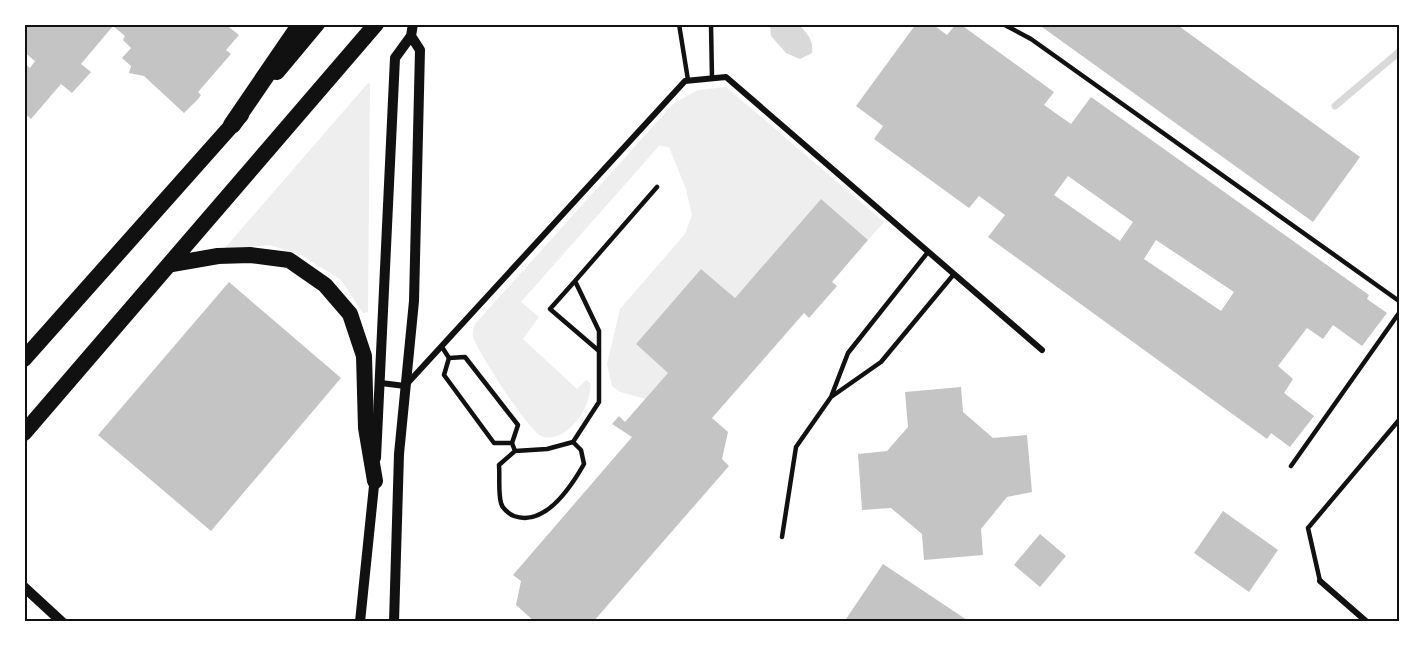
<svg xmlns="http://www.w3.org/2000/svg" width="1423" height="646" font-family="'Asap Condensed',sans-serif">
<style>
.green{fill:#eee}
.water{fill:#d9d9d9}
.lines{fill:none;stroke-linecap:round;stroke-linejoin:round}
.stream{stroke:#d9d9d9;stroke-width:7}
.building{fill:#c4c4c4;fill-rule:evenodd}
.service{stroke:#111;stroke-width:4.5}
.minor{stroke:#111;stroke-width:6}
.tertiary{stroke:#111;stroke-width:10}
.trunk{stroke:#111;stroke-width:16}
.motorway{stroke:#111;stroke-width:18}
.neatline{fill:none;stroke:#111;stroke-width:2}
</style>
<rect width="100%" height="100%" fill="#fff"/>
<path class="green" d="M368 83 370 84 368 312 363 313 341 280 303 256 270 245 224 249Z
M726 87 884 222 868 240 821 199 735 298 701 269 636 344 668 373 646 399 620 392 612 386 607 364 620 309 685 234 692 215 686 189 669 147 659 146 521 302 539 317 523 339 577 389 586 380 591 384C589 401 585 412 573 425 565 433 553 441 541 436 528 430 478 352 473 337 472 333 474 328 475 324L674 103 698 90Z"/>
<path class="water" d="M770 24H798C807 33 814 40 812 53L800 59 786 53 771 36Z"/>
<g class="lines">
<path class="stream" d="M1335 106 1399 52"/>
</g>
<path class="building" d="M24 24H225L239 35 226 50 231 54 198 92 201 95 198 99 184 113 144 76 129 73 131 66 122 58 131 48 123 40 125 36 113 26 81 64 91 72 72 93 61 84 31 119 24 113V63L30 68 35 61 24 52Z
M916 24H932L947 35 956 24H960L1054 92 1044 105 1071 124 1091 97 1369 295 1367 299 1387 313 1362 346 1333 325 1323 339 1307 328 1278 366 1293 379 1284 393 1314 416 1290 447 1271 433 1267 439 988 237 1005 215 979 196 969 208 874 139 883 126 856 106ZM1068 176 1133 222 1120 241 1054 195ZM1156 240 1234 292 1221 311 1144 259Z
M1044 24H1176L1360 157 1313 222 1042 27Z
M821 199 868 240 832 282 837 286 809 318 804 313 712 418 728 432 722 459 729 466 593 622H535L516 605 521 581 513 575 632 437 612 424 619 416 625 422 668 373 636 344 701 269 735 298Z
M229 282 341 378 211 531 98 435Z
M961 387 963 412 993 438 1027 435 1032 492 1007 497 981 529 983 555 924 560 922 534 891 508 862 510 858 454 887 451 908 427 905 392Z
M1223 511 1278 550 1249 592 1194 553Z
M1040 534 1066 556 1040 587 1014 565Z
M883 564 970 622H844Z"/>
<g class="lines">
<path class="service" d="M679 24 688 80
M711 24 712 78
M1003 24 1031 39 1399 301
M928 252 848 353 831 397 881 362 954 274
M575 281 550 309 599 351
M442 347 449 358
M573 442 599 402V331L575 281 657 187
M573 442 581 450 584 464C571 487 545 527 514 516 509 514 502 508 501 503 498 492 500 477 499 465L515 451 547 449Z
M512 443H494L444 375 449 358 465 357 518 425 512 443 515 451
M1291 466 1399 313
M782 537 796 447 831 397
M1320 581 1308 528 1399 420"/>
<path class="minor" d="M381 383 405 386 685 81 726 77 1042 350
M1320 581 1367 622"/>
<path class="tertiary" d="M376 458 395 58 411 36 413 24
M24 587 62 622
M360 622 375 476
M394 622 399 454 414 301 420 50 411 36"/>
<path class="trunk" d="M277 72 317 24
M172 264 218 256 250 255 289 260 325 285 350 314 364 356 366 428 375 481
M24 359 241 115
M24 433 376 24"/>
<path class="motorway" d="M232 125 301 24"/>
</g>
<rect width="1423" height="646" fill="none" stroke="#ffffff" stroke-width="51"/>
<rect x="26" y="26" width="1372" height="594" class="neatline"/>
</svg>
